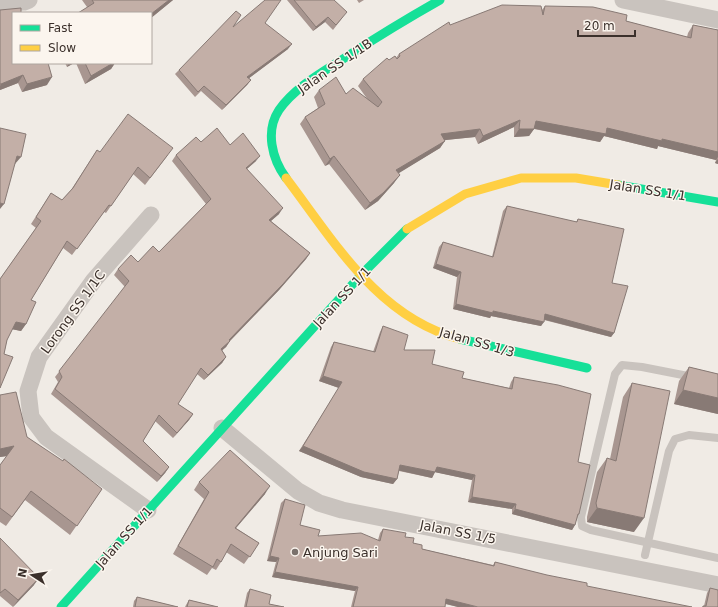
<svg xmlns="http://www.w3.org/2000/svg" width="718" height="607" font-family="'DejaVu Sans',sans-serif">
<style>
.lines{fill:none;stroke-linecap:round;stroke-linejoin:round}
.lane{stroke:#c9c3be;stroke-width:8}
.street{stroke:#c9c3be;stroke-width:17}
.fast{stroke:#16e098;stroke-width:9}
.slow{stroke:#ffcf43;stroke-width:9}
.wall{fill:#a89690}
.shaded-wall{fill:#887a75}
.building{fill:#c3afa7;stroke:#887a75}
.poi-dot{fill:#7a716c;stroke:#fbf5ee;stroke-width:1.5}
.labels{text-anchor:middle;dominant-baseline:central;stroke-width:3;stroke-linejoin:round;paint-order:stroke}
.street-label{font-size:13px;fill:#3b302b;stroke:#fbf5ee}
.poi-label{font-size:13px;fill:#3b302b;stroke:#fbf5ee;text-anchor:start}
</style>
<rect width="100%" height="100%" fill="#f0ebe5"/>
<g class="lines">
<path class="lane" d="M693 377 642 367 622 365 615 374 581 517 582 526 591 530 718 558
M645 555 669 451 675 439 689 435 718 438"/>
<path class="street" d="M623 0 718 20
M0 3 24 2 29 0
M222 428 298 491 319 503 342 510 718 585
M148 510 46 437 31 417 28 391 39 357 94 280 151 215"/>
<path class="fast" d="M286 178C272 159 265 131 279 110 295 87 323 72 346 57 377 37 408 18 440 0
M618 185 718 202
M460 339 587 368
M61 607 360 276 407 229"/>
<path class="slow" d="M286 178C334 241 378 318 460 339
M407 229 465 194 521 178H576L618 185"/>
</g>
<path class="wall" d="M82 0H173L151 18 87 7Z
M287 0H334L343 17 333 30 325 22 313 31Z
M357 0H364L359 3Z
M545 6 626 21 687 37 688 33 693 25 718 30V164L715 163 716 160 658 146 657 149 604 136 600 142 534 129 529 136 514 137V127L478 144 475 137 445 140 440 148 398 173 394 183 378 201 365 210 329 164 325 166 300 124 305 117 318 108 314 97 319 90 346 94 368 100 358 86 363 79 396 58 399 54 450 25 542 10Z
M0 10 13 13 47 85 22 92 18 83 0 90Z
M265 23 288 49 249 78 251 80 247 85 222 110 201 91 195 97 175 74 179 70 233 27Z
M65 63H74L67 67Z
M76 63H115L111 69 85 84Z
M201 142 230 145 256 161 247 169 279 214 271 221 310 253 306 259 279 290 230 341 226 347 222 350 226 357 222 363 204 380 197 374 178 404 193 414 189 420 173 438 155 421 143 441 169 467 165 473 157 482 51 394 58 382 55 377 125 287 114 275 118 269 138 262 159 252 206 204 172 161 176 155Z
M97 150 100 152 168 155 145 185 133 174 106 213 104 212 72 255 63 248 31 300 26 324 21 331 12 329 7 340 4 354 0 279 36 228 31 224 51 193 62 200 71 190Z
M507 206 576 222 578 219 612 283 614 333 611 337 544 320 541 326 491 316 490 318 453 309 457 277 433 268 439 247 443 242 492 257 503 211Z
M383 326 404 350 432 364 462 378 509 388 511 382 514 377 578 462 579 514 577 518 575 525 572 530 512 514V509L468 502 472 480 435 472 432 478 399 471 397 479 393 484 361 477 299 451 339 388 319 381 331 347 334 342 373 352 380 332Z
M689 367 718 374V414L674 404 679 381Z
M632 383 634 532 587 522V517L597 472 607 458 610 459 623 397Z
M0 395 27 437 102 489 70 535 25 500 6 526 0 522V465L7 456 0 457Z
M199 482 265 494 236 528 259 543 244 564 226 552 221 562 216 570 212 568 207 575 173 554 204 499 194 490Z
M285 499 300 525 318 536 378 540 380 533 383 529 405 537 413 543 422 549 493 565 495 562 587 586 458 607 445 604V607H351L355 591 272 577 276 562 267 561 281 503Z
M0 538 34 585 13 607 0 596Z
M710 588 718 607H702L703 606H704L707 593Z
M250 589 269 604 284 607H244L247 593Z
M137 597 178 607H133L134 601Z
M189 600 218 607H185L186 605Z"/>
<path class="shaded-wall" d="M169 0H173L151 18V14Z
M328 17 325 22 313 31 316 27Z
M292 44 288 49 244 82 247 77Z
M69 63H74L67 67Z
M113 63H115L111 69 85 84 91 76Z
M23 75 18 83 0 90V86L1 84Z
M52 77 47 85 22 92 27 84Z
M251 80 247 85 222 110 226 105Z
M520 120 514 127 478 144 483 136Z
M536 121 607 128 662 139 718 152V157L716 160 658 146 657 149 604 136 600 142 531 128Z
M480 129 475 137 436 141 441 134Z
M519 129H534L529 136 514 137Z
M445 141 440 148 391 178 396 170Z
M17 156 21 157 15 164H11Z
M260 156 256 161 242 173 246 168Z
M334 156 329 164 325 166 330 159Z
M718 159V164L715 163Z
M400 175 394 183 378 201 365 210 370 203Z
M0 203 4 204 0 209Z
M283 208 279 214 265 226 269 220Z
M310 253 306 259 279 290 225 346 229 340Z
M436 264 461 272 457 277 433 268Z
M456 304 493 311 544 322 541 326 491 316 490 318 453 309Z
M545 314 614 333 611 337 542 319Z
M16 322 26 324 21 331 11 329Z
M230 341 226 347 217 355 221 349Z
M226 357 222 363 204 380 208 375Z
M323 376 342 382 339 388 319 381Z
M683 390 718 398V414L674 404Z
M193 414 189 420 173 438 177 433Z
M14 446 7 456 0 457V449Z
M303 446 397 479 393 484 361 477 299 451Z
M400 465 435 472 432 478 397 470Z
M169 467 165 473 157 482 161 476Z
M437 467 475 475 472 480 434 472Z
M270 486 265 494 230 535 235 528Z
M472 497 516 504 512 509 468 502Z
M597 508 644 518 634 532 587 522Z
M515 509 575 525 572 530 512 514Z
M270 556 279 558 276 562 267 561Z
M275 572 358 587 355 591 272 577Z
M39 578 34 585 13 607 18 600Z
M446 599 478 607H458L443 603Z"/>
<path class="building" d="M92 0H169L151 14V13H78L94 3Z
M265 0H281L265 23 292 44 247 77 251 80 226 105 204 86 198 92 179 70 236 11 241 15 233 27Z
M294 0H334L347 12 336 25 328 17 316 27Z
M502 5 541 6 543 15 545 6 593 7 627 15 626 21 691 38 693 25 718 30V152L662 139V141L607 128 606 134 536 121 534 129H519L520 120 483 136 480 129 441 134 445 141 396 170 400 175 383 193 370 203 334 156 330 159 305 117 325 104 319 90 336 77 346 94 353 88 378 107 382 102 363 79 387 58 389 60 395 56 397 59 400 56 399 54 449 22 450 25Z
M21 8V13H13V63H48L52 77 27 84 23 75 1 84H0V10Z
M85 63H113L91 76Z
M128 114 173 148 150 178 138 167 111 206 109 205 77 249 67 241 31 300 36 302 26 324 16 322 7 340 4 354 13 357 0 388V279L41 221 36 217 51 193 62 200 73 188 97 150 100 152Z
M0 128 26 134 21 157 17 156 4 204 0 203Z
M217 128 230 145 243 133 260 156 246 168 283 208 269 220 310 253 283 284 229 340 230 341 221 349 226 357 208 375 201 368 178 404 193 414 177 433 159 415 143 441 169 467 161 476 55 389 62 377 59 371 129 281 118 269 131 255 138 262 153 246 159 252 211 199 176 155 196 137 201 142Z
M507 206 577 222 578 219 624 229 612 283 628 286 614 333 545 314 544 322 493 311V313L456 304 461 272 436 264 443 242 493 257Z
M383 326 408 335 404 350H435L432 364 464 372 462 378 512 389 514 377 558 385 591 394 578 462 590 465 579 514H578L575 525 515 509 516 504 472 497 475 475 437 467 435 472 400 465 397 479 364 472 303 446 342 382 323 376 334 342 375 352Z
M689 367 718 374V398L683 390Z
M632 383 670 391 644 518 597 508 596 503 607 458 616 461Z
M16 392 27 437 63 461 64 459 102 489 77 526 31 491 12 517 0 508V465L14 446 0 449V395Z
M230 450 270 486 235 528 259 543 250 557 231 544 221 562 217 559 213 567 178 546 209 492 199 482Z
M285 499 305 505 300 525 320 530 318 536 361 533 380 541 383 529 406 533 405 537 414 538 413 543 422 545V549L494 566 495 562 547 575 587 583V586L692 607H478L446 599 445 607H353L358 587 275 572 279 558 270 556Z
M0 538 39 578 18 600 5 589 0 593Z
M710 588 718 590V607H703V606H706Z
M250 589 271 595 269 604 284 607H246Z
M137 597 178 607H135Z
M189 600 218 607H187Z"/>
<circle class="poi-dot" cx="295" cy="552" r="4"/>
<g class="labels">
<g class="street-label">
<text transform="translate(335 66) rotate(-34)">Jalan SS 1/1B</text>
<text transform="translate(648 190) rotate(9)">Jalan SS 1/1</text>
<text transform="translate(342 297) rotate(-47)">Jalan SS 1/1</text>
<text transform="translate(73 312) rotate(-54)">Lorong SS 1/1C</text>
<text transform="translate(477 342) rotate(16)">Jalan SS 1/3</text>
<text transform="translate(458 532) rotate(11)">Jalan SS 1/5</text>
<text transform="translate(124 537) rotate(-48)">Jalan SS 1/1</text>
</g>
<g class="poi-label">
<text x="303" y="552">Anjung Sari</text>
</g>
</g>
<rect x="12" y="12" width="140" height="52" fill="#fbf5ee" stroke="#aea6a0"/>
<rect x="20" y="25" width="20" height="6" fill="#16e098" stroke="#aea6a0"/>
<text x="48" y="32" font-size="12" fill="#3b302b">Fast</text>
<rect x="20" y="45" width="20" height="6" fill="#ffcf43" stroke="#aea6a0"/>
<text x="48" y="52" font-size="12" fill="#3b302b">Slow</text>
<g transform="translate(32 575) rotate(282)" stroke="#fbf5ee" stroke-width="3" paint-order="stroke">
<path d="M0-3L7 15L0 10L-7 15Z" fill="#3b302b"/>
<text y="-6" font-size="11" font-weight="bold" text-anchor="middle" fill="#3b302b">N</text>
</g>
<path d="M578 30v6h57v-6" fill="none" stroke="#3b302b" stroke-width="2"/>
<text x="584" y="30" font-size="12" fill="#3b302b" stroke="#fbf5ee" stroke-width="3" paint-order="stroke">20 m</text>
</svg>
